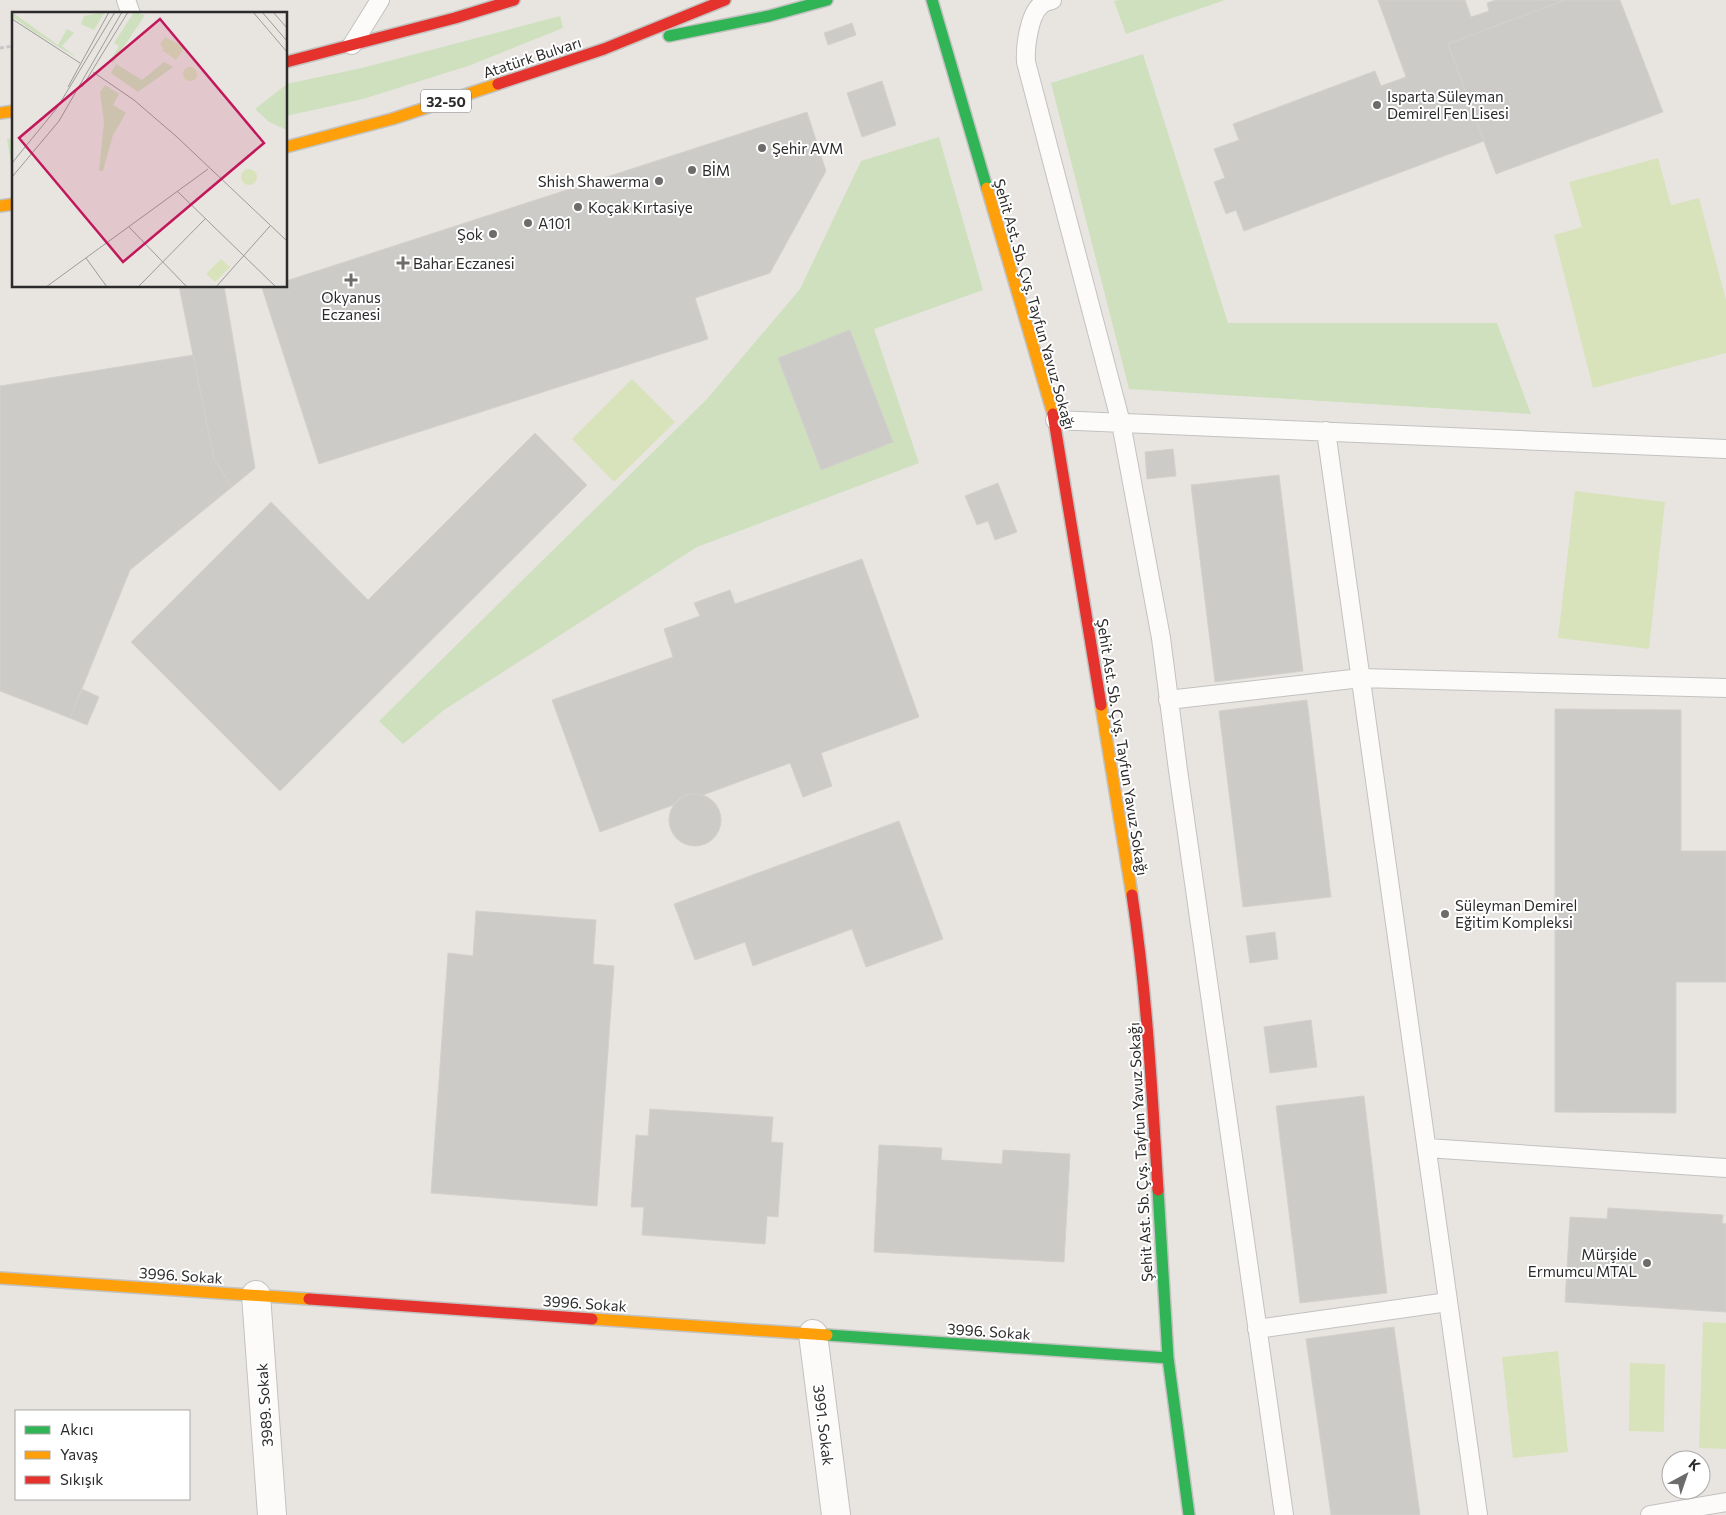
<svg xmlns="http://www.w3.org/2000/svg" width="1726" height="1515" font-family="Commissioner,sans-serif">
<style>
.green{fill:#cee0bd}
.pitch{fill:#d8e3bc}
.building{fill:#cdcbc8;stroke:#d3d0cd}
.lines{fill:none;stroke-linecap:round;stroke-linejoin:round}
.lane-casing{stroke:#c2c2c1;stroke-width:20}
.street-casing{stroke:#c2c2c1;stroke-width:30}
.fast-casing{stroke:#c2c2c1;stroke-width:14}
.slow-casing{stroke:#c2c2c1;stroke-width:14}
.jam-casing{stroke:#c2c2c1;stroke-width:14}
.path{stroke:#c6c6c6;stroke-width:3;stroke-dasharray:4 2.5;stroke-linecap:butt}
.lane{stroke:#fcfbfa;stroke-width:18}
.street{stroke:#fcfbfa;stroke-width:28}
.fast{stroke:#30b455;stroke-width:11}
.slow{stroke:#ff9f0a;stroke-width:11}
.jam{stroke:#e5322d;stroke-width:11}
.poi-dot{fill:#6d6c6b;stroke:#fff;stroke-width:2}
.labels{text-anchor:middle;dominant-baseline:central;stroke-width:4;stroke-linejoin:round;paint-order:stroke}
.shield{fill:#fff;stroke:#6b6b6b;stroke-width:1}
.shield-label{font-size:14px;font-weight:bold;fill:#2b2b2b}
.street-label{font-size:15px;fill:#2b2b2b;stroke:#fff}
.poi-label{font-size:15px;fill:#2b2b2b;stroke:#fff;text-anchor:start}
.inset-road{fill:none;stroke:#9c9b98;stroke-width:1}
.view{fill:#c2185b;fill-opacity:0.15;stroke:#c2185b;stroke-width:2.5}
.inset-edge{fill:none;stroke:#2b2b2b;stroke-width:2.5}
</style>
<rect width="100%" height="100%" fill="#e8e5e1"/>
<path class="green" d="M1119 0H1225L1126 34 1114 1Z
M560 16 563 28 471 65 363 99 286 116V84L362 68Z
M1143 54 1228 323H1497L1531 414 1129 389 1051 83Z
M939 137 983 290 874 329 919 463 697 547 444 710 403 744 379 721 707 399 800 289 861 161Z
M14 138V176H13L7 139Z"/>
<path class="pitch" d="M1658 158 1671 205 1699 198 1726 300V353L1593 388 1554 235 1582 227 1569 182Z
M632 379 675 422 614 482 572 439Z
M1575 491 1665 502 1649 649 1558 638Z
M1703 1322 1726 1323V1449L1699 1448Z
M1558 1351 1568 1452 1513 1458 1502 1357Z
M1630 1363 1665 1364 1664 1432 1629 1431Z"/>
<path class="building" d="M1378 0H1465L1471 17 1489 11 1487 3 1496 0H1565L1448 44 1484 141 1244 231 1236 210 1226 214 1214 182 1225 178 1214 149 1239 140 1233 124 1375 71 1381 86 1406 77Z
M1565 0H1620L1663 112 1496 174 1448 44Z
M852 23 856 35 828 45 824 33Z
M882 81 896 125 862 137 847 93Z
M807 112 826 171 770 273 695 298 708 339 319 464 262 288 269 286H286V281Z
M179 286H224L255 468 232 487 214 459Z
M850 330 893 442 821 470 778 358Z
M193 355 214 459 232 487 130 570 70 718 0 691V386Z
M535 433 587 485 280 791 131 642 271 502 368 600Z
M1173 449 1176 476 1147 479 1145 452Z
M1279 475 1303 671 1215 682 1191 485Z
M998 483 1017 532 995 540 988 521 977 525 965 496Z
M862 559 919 717 821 753 832 786 803 797 790 763 703 795 695 794 686 795 679 799 673 805 600 832 552 700 673 657 664 629 700 616 694 603 730 590 735 604Z
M82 689 99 697 87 725 70 718Z
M1307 700 1331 897 1243 907 1219 711Z
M1555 709 1681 710V851H1726V982H1676V1113L1555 1112Z
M669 820a26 26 0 1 1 52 0a26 26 0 1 1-52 0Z
M899 821 943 939 866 967 852 929 753 966 745 942 695 960 674 904Z
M476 911 596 920 593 964 614 966 597 1206 431 1193 448 953 473 956Z
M1275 932 1278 959 1250 963 1246 936Z
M1311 1020 1317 1067 1270 1073 1264 1027Z
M1364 1096 1387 1293 1300 1303 1276 1106Z
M650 1109 773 1117 771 1142 783 1143 778 1217 767 1216 765 1244 642 1235 644 1207H631L636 1135 648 1136Z
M879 1145 942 1148 941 1160 1002 1164 1003 1150 1070 1154 1064 1262 874 1252Z
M1608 1208 1723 1215 1722 1223 1726 1224V1312L1565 1302 1570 1217 1607 1219Z
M1394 1327 1420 1515H1331L1306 1339Z"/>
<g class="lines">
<g class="lane-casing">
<path id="lane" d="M126 0 131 14
M1052 0C1048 1 1044 2 1041 5 1029 14 1025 48 1026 62L1121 423 1161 638 1178 770 1284 1515
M352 45 380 0
M1055 420 1726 449
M1326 431 1478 1515
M1168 700 1361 678 1726 688
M1427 1148 1726 1168
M1257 1329 1448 1302
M1650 1515 1726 1502"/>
</g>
<g class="street-casing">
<path id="street" d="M256 1295 272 1515
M813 1334 836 1515"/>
</g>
<g class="fast-casing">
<path id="fast" d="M932 0 987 188
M669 36 769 16 827 0
M1158 1190 1168 1358 1189 1515
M827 1335 1168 1358"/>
</g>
<g class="slow-casing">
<path id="slow" d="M0 113 14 111
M286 147 392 119 498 84
M987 188 1053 414
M0 206 14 204
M1101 705 1132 895
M0 1278 309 1299
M592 1319 827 1335"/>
</g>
<g class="jam-casing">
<path id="jam" d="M286 62 455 18 514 0
M498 84 604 49 725 0
M1053 414 1101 705
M1132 895C1147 993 1152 1091 1158 1190
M309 1299 592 1319"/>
</g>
<path class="path" d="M0 48 14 46"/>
<use href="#lane" class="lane"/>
<use href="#street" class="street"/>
<use href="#fast" class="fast"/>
<use href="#slow" class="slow"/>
<use href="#jam" class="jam"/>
</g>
<g class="poi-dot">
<circle cx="1377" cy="105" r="5"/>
<circle cx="762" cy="148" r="5"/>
<circle cx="692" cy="170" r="5"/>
<circle cx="659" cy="181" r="5"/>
<circle cx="578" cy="207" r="5"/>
<circle cx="528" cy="223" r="5"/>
<circle cx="493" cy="234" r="5"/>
<path d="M400.5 255.5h5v5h5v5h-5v5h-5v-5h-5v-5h5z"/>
<path d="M348.5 272.5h5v5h5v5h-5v5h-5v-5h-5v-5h5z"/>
<circle cx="1445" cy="914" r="5"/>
<circle cx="1647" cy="1263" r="5"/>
</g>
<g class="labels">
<rect class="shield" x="421" y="89.5" width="50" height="23" rx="4"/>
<g class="shield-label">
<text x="446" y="101">32-50</text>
</g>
<g class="street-label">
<text transform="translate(532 57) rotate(-18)">Atatürk Bulvarı</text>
<text transform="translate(1035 304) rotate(74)">Şehit Ast. Sb. Çvş. Tayfun Yavuz Sokağı</text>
<text transform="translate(1123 747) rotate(81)">Şehit Ast. Sb. Çvş. Tayfun Yavuz Sokağı</text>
<text transform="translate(1140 1152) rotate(-93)">Şehit Ast. Sb. Çvş. Tayfun Yavuz Sokağı</text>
<text transform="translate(181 1275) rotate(4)">3996. Sokak</text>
<text transform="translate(585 1303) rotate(4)">3996. Sokak</text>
<text transform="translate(989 1331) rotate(4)">3996. Sokak</text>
<text transform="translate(264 1405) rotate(-94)">3989. Sokak</text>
<text transform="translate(824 1425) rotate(83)">3991. Sokak</text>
</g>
<g class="poi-label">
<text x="1387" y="96">Isparta Süleyman<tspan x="1387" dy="17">Demirel Fen Lisesi</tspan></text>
<text x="772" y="148">Şehir AVM</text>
<text x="702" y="170">BİM</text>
<text x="649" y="181" text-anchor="end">Shish Shawerma</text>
<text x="588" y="207">Koçak Kırtasiye</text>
<text x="538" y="223">A101</text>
<text x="483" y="234" text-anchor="end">Şok</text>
<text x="413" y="263">Bahar Eczanesi</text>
<text x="351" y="297" text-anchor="middle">Okyanus<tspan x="351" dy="17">Eczanesi</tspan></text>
<text x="1455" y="905">Süleyman Demirel<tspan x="1455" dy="17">Eğitim Kompleksi</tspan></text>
<text x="1637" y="1254" text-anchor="end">Mürşide<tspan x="1637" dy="17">Ermumcu MTAL</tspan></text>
</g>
</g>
<g transform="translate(12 12)">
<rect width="275" height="275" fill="#e8e5e1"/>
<path d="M0 0 46 33 55 17 62 21 50 34 65 46 22 20 0 5ZM93 0 82 18 69 12 72 4ZM122 0 133 3 101 51 98 49 107 34 102 31ZM152 50 161 55 126 80 99 61 104 52 130 68ZM275 72V118L257 110 243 97ZM93 73 107 82 101 93 114 101 101 123 91 159H87L92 110 88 80Z" fill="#cee0bd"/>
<path d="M153 25 173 35 164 48 150 38 152 36 148 33ZM171 62a7 7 0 1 1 14 0a7 7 0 1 1-14 0ZM229 165a8 8 0 1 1 16 0a8 8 0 1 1-16 0ZM209 247 218 255 203 270 194 262Z" fill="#d8e3bc"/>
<path class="inset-road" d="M241 0 275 40M250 0 275 29M261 0 275 16M0 7 68 51M81 60 122 88 165 125 275 229M56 75 97 0M70 75 116 0M0 151 45 96 103 0M0 165 47 109 110 0M165 179 264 275M117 215 175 275M74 246 95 275M34 275 196 157M126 275 194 206M204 275 258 214"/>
<path class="view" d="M148 7 252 131 111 250 7 126Z"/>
<rect width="275" height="275" class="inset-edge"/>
</g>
<rect x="15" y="1410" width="175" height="90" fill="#ffffff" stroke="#aaaaaa"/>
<rect x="25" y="1426" width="25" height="8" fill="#30b455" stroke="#aaaaaa"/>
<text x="60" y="1435" font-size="15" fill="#2b2b2b">Akıcı</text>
<rect x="25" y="1451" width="25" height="8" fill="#ff9f0a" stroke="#aaaaaa"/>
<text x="60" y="1460" font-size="15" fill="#2b2b2b">Yavaş</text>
<rect x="25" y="1476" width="25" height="8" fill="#e5322d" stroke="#aaaaaa"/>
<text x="60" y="1485" font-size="15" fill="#2b2b2b">Sıkışık</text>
<g transform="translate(1686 1475) rotate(40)"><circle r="24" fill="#ffffff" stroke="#aaaaaa"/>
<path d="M0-4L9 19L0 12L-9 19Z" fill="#6d6c6b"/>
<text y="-8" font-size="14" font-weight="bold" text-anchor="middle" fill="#2b2b2b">K</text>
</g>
</svg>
